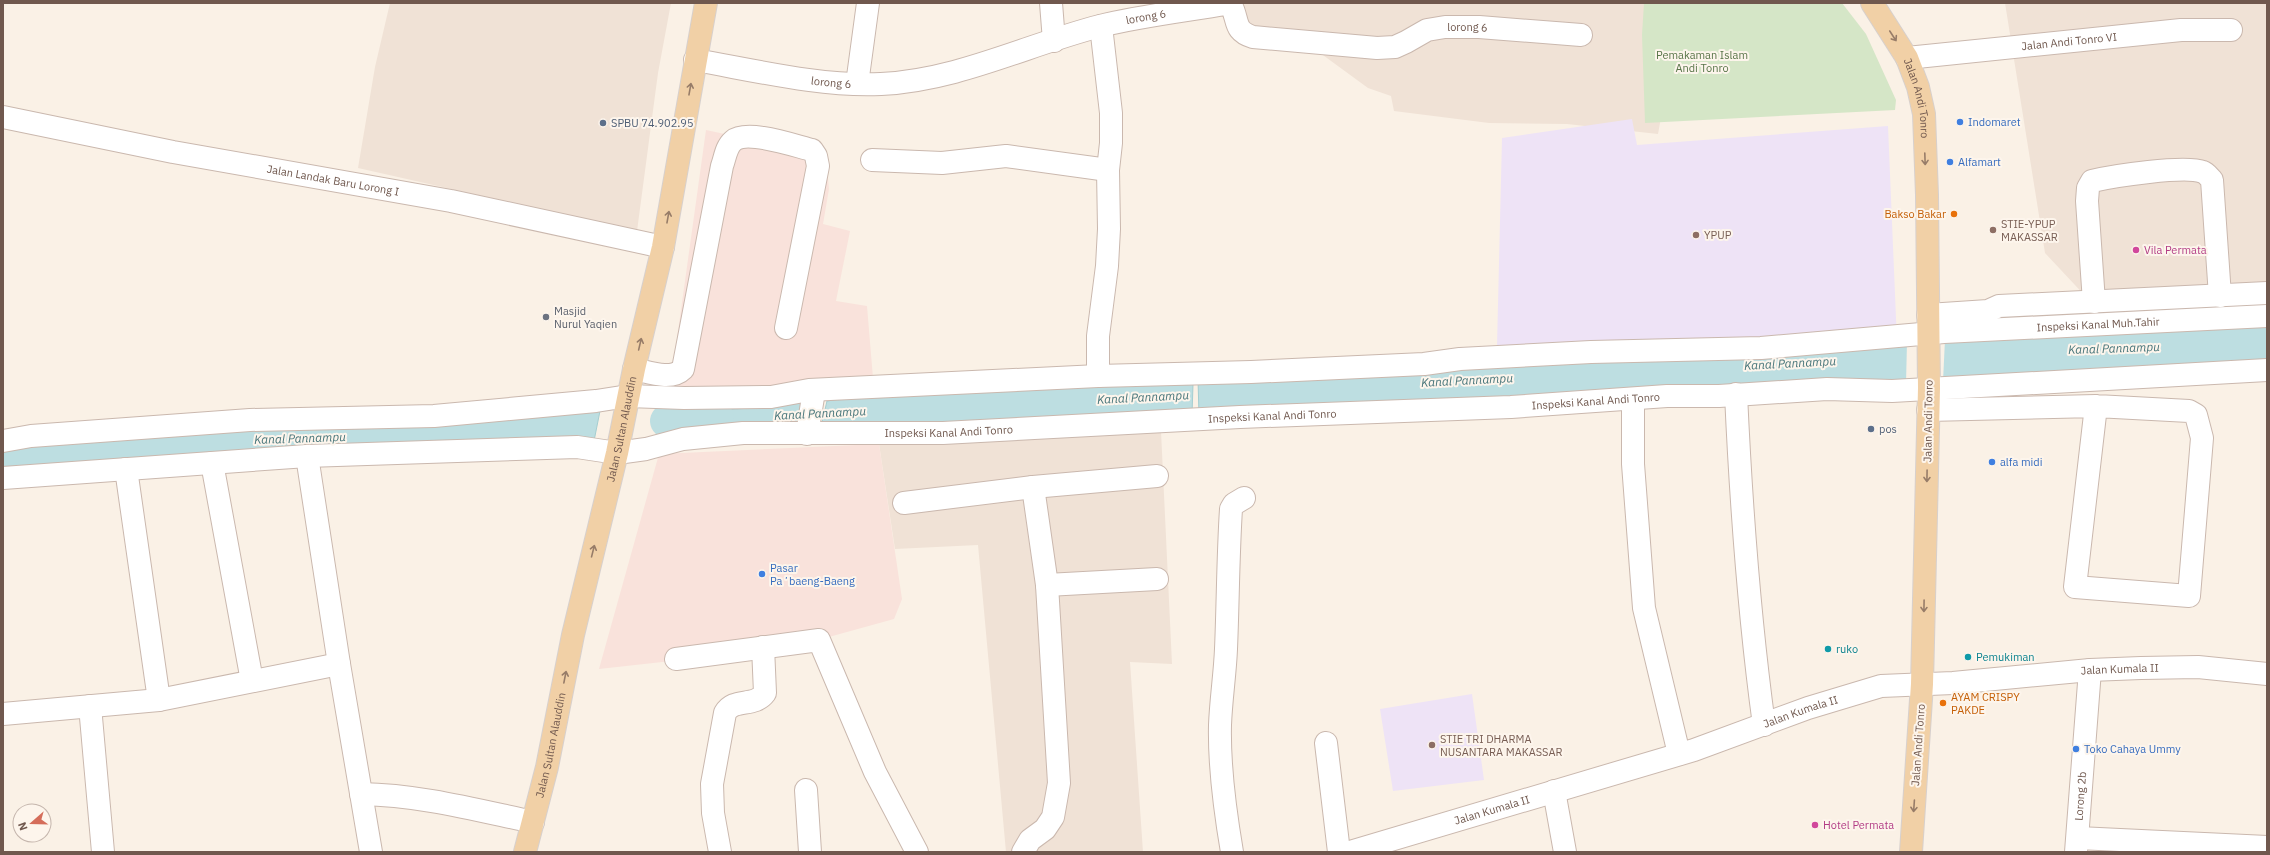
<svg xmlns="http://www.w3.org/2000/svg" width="2270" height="855" font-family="'IBM Plex Sans',sans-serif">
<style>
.residential{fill:#f0e2d6}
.commercial{fill:#f9e2db}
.education{fill:#eee3f6}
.green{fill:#d5e6c7}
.water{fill:#bddee1;stroke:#a5ced1}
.pier{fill:#faf1e6}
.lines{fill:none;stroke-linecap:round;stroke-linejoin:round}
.river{stroke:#bddee1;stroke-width:34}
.minor-casing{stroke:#cab8ae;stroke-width:24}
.major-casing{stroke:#d7d0cd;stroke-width:24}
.minor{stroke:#fff;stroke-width:22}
.major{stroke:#f1d0a6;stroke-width:22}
.oneway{stroke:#977c68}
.shop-dot{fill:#3f7fe0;stroke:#fdf5ec;stroke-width:1.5}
.service-dot{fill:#5c6f8a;stroke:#fdf5ec;stroke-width:1.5}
.food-dot{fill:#e8710a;stroke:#fdf5ec;stroke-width:1.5}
.education-dot{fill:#8d6e63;stroke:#fdf5ec;stroke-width:1.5}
.hotel-dot{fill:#d1479c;stroke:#fdf5ec;stroke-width:1.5}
.worship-dot{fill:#6b7280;stroke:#fdf5ec;stroke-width:1.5}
.culture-dot{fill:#0f9aa8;stroke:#fdf5ec;stroke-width:1.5}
.labels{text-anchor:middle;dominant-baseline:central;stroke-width:4;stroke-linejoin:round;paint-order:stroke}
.street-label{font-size:11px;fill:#70584e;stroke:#fdf5ec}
.park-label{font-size:11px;fill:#587448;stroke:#fdf5ec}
.shop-label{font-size:11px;fill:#366cbe;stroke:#fdf5ec;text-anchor:start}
.service-label{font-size:11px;fill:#4e5e75;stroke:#fdf5ec;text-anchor:start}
.food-label{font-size:11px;fill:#c56008;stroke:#fdf5ec;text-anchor:end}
.education-label{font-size:11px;fill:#785e54;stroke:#fdf5ec;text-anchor:start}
.hotel-label{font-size:11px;fill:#b23c85;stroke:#fdf5ec;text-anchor:start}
.worship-label{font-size:11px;fill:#5b616d;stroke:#fdf5ec;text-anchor:start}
.culture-label{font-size:11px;fill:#0d838f;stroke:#fdf5ec;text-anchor:start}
.water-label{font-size:12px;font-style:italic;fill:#47757a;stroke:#fdf5ec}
</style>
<rect width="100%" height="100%" fill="#faf1e6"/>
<path class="residential" d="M390 3H671L658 73 637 231 358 168 375 67Z
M1237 3H1645L1664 101 1658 134 1567 124 1489 123 1394 111 1391 96 1368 88 1316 50 1257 41Z
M2005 3H2267V305L2259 308 2224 278 2190 301 2089 300 2045 253Z
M1161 431 1172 664 1130 662 1143 852H1006L978 545 895 549 879 444Z"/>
<path class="commercial" d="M706 130 826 156 829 189 823 224 850 231 836 301 867 306 873 378 669 396Z
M879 444 902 599 894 619 789 648 599 669 659 454Z"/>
<path class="education" d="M1632 119 1637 145 1888 126 1897 342 1497 346 1502 138Z
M1472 694 1484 780 1393 791 1380 709Z"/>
<path class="green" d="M1644 3H1842L1866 34 1896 100 1895 110 1645 123 1642 35Z"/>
<path class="water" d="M2267 325V363L1199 415 1198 379Z
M1121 382 1193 384 1192 415 820 431 827 401 852 397Z
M807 402 803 430 668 433 671 412 753 408Z
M600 411 594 441 3 473V449L78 437Z"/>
<path class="pier" d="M1945 339 1943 382 1906 384 1907 342Z"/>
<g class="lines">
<path class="river" d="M667 421 717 418"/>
<g class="minor-casing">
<g id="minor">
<path d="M1051 3 1054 41"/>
<path id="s1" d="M1907 58 2181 30H2231"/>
<path id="s2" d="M695 60C753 70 822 87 881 84 959 80 1026 45 1100 26 1141 16 1184 11 1226 4L1231 5C1239 20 1233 31 1253 37L1377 48 1395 47 1406 42 1427 30 1445 27H1479L1581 35"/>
<path d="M857 84 868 3"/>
<path id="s3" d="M3 117 173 152 451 201 663 247"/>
<path d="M872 160 942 163 1006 156 1108 170"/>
<path d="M2094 302 2087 201 2088 188 2092 181C2113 176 2185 165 2203 172 2206 173 2209 177 2212 180L2220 296"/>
<path d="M1928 315 1988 311 1999 306 2267 293"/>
<path d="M634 369C649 372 671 381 683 369L722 166C725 158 726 147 733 141 747 129 795 146 812 150L816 156 818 166 786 328"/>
<path d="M1098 376V336L1107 266 1109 229 1108 170 1111 143V113L1101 26"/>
<path d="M1736 394C1741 505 1749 615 1764 725"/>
<path d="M1633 400V464L1644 608 1679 754"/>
<path d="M1928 410 2096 406 2189 411 2196 415 2202 438 2189 596 2075 587 2096 406"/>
<path d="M807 434 814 391"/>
<path id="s4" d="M3 441 31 436 250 420 434 416 596 401 628 396 684 398 771 397 809 390 1098 376 1251 372 1424 364 1460 359 1591 352 1761 348 1944 332 2267 316"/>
<path d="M307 456 339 664 371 852"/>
<path d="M212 463 252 681"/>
<path d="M126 469 159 700"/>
<path id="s5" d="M3 478 307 456 577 447 617 453 646 449 683 439 743 433H943L1240 417 1511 407 1667 396H1719L1827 389 1892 391 2267 370"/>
<path d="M904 503 1033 487 1157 476"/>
<path d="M1047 585 1157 579"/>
<path d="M676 659 819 640 875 772 917 852"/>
<path d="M90 706 103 852"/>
<path d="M3 714 159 700 339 664"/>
<path d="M1326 743 1339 852"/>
<path d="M806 790 810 852"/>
<path d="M1554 791 1565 852"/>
<path d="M361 794C420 795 476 810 533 822"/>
<path d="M2078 838 2267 847"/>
<path d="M720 852 713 813 712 784 725 713C734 697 754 708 765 693L763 647"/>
<path d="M1023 852 1030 840 1045 829 1053 817 1059 783 1047 585 1033 487"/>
<path d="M1232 852C1225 811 1219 767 1220 725 1221 699 1225 674 1226 649 1228 602 1228 555 1231 509L1234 504 1244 498"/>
<path id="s6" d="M1350 852 1694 750 1808 708 1881 686 1953 683 2090 670 2141 668 2198 667 2267 674"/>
<path id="s7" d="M2076 852 2090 670"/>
</g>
</g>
<g class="major-casing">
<g id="major">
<path id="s8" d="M1872 3 1907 58 1918 87 1924 114 1927 195 1929 388 1922 684 1911 852"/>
<path id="s9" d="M525 852 547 767 573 635 617 453 634 369 663 247 706 3"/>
</g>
</g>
<use href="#minor" class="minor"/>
<use href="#major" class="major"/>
</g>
<defs><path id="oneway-shaft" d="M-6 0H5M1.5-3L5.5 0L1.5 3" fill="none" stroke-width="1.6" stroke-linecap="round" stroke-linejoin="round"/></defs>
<g class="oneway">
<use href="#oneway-shaft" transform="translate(1893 36) rotate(57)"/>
<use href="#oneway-shaft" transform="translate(690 89) rotate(-80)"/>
<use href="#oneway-shaft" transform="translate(1925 159) rotate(88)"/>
<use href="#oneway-shaft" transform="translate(668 217) rotate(-80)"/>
<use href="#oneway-shaft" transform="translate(640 344) rotate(-77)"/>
<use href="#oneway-shaft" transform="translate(1927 476) rotate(91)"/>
<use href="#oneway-shaft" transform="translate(593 551) rotate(-76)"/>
<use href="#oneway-shaft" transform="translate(1924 606) rotate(91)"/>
<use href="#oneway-shaft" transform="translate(565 677) rotate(-79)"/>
<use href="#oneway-shaft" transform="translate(1914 806) rotate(94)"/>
</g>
<g class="shop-dot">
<circle cx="1960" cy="122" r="4"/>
<circle cx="1950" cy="162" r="4"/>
<circle cx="1992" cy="462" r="4"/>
<circle cx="762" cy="574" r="4"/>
<circle cx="2076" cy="749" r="4"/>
</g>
<g class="service-dot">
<circle cx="603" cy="123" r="4"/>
<circle cx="1871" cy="429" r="4"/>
</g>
<g class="food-dot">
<circle cx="1954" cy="214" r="4"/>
<circle cx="1943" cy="703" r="4"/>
</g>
<g class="education-dot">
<circle cx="1993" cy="230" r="4"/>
<circle cx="1696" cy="235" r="4"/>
<circle cx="1432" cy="745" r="4"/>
</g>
<g class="hotel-dot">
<circle cx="2136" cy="250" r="4"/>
<circle cx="1815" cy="825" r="4"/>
</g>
<circle class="worship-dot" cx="546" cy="317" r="4"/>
<g class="culture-dot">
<circle cx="1828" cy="649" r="4"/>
<circle cx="1968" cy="657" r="4"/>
</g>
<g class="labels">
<g class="street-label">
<text stroke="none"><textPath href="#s2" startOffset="462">lorong 6</textPath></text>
<text stroke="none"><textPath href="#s2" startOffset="809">lorong 6</textPath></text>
<text stroke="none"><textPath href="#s1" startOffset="163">Jalan Andi Tonro VI</textPath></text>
<text stroke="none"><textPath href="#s2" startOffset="138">lorong 6</textPath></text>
<text stroke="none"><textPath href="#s8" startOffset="107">Jalan Andi Tonro</textPath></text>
<text stroke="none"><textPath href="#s3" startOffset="336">Jalan Landak Baru Lorong I</textPath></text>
<text stroke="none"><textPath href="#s4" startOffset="2100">Inspeksi Kanal Muh.Tahir</textPath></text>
<text stroke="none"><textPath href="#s5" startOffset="1597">Inspeksi Kanal Andi Tonro</textPath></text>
<text stroke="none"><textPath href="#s5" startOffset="1273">Inspeksi Kanal Andi Tonro</textPath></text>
<text transform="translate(1928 421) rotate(-89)">Jalan Andi Tonro</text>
<text stroke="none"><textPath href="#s9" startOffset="434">Jalan Sultan Alauddin</textPath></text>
<text stroke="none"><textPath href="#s5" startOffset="949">Inspeksi Kanal Andi Tonro</textPath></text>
<text stroke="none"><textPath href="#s6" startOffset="796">Jalan Kumala II</textPath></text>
<text stroke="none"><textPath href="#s6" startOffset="472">Jalan Kumala II</textPath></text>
<text stroke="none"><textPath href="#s9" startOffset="110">Jalan Sultan Alauddin</textPath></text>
<text transform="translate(1918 745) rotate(-86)">Jalan Andi Tonro</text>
<text stroke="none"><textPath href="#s7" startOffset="56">Lorong 2b</textPath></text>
<text stroke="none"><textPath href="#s6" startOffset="148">Jalan Kumala II</textPath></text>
</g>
<g class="park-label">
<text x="1702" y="55">Pemakaman Islam<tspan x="1702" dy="13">Andi Tonro</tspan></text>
</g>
<g class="shop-label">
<text x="1968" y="122">Indomaret</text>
<text x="1958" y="162">Alfamart</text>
<text x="2000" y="462">alfa midi</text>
<text x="770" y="568">Pasar<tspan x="770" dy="13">Paʼbaeng-Baeng</tspan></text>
<text x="2084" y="749">Toko Cahaya Ummy</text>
</g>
<g class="service-label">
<text x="611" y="123">SPBU 74.902.95</text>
<text x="1879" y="429">pos</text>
</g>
<g class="food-label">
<text x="1946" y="214">Bakso Bakar</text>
<text x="1951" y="697" text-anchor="start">AYAM CRISPY<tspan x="1951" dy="13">PAKDE</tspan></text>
</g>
<g class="education-label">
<text x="2001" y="224">STIE-YPUP<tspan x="2001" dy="13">MAKASSAR</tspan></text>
<text x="1704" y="235">YPUP</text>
<text x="1440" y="739">STIE TRI DHARMA<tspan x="1440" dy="13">NUSANTARA MAKASSAR</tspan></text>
</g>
<g class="hotel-label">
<text x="2144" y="250">Vila Permata</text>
<text x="1823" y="825">Hotel Permata</text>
</g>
<g class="worship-label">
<text x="554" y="311">Masjid<tspan x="554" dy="13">Nurul Yaqien</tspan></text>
</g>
<g class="culture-label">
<text x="1836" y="649">ruko</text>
<text x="1976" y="657">Pemukiman</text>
</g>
<g class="water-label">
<text transform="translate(2114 348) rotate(-2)">Kanal Pannampu</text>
<text transform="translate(1790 363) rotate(-3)">Kanal Pannampu</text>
<text transform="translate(1467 380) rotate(-3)">Kanal Pannampu</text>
<text transform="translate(1143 397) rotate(-3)">Kanal Pannampu</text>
<text transform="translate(820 413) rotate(-3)">Kanal Pannampu</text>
<text transform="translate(300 438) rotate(-2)">Kanal Pannampu</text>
</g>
</g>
<rect width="2270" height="855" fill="none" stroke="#70584e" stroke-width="8"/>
<g transform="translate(32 823) rotate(250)"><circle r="19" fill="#fdf5ec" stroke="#c5b6ad"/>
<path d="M0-3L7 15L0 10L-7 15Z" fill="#d56d5a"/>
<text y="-6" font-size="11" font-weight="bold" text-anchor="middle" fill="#70584e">N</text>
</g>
</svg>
